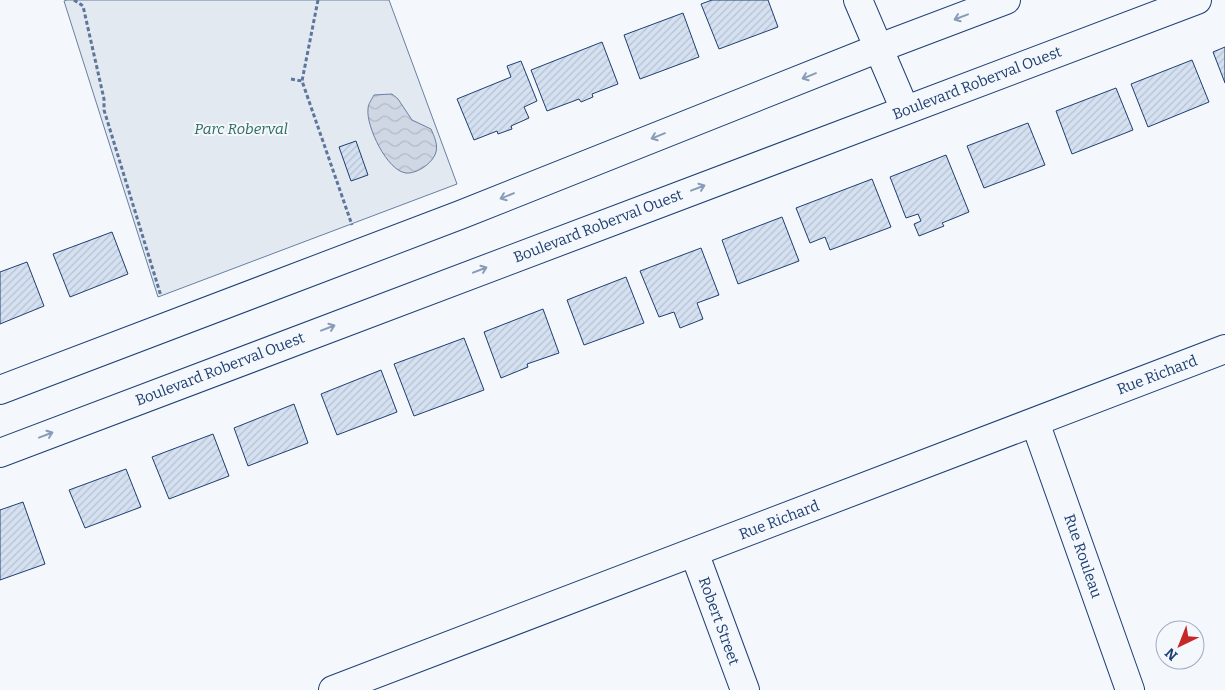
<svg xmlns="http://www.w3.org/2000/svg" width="1225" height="690" font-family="Bitter,serif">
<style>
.green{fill:#e3e9f0;stroke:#687fa3}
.water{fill:url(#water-waves);stroke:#687fa3}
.building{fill:url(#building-hatch);stroke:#1d3f73}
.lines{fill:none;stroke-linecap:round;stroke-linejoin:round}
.minor-casing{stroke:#1d3f73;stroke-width:30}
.tertiary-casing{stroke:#1d3f73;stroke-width:30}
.path{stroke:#5e769c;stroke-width:3;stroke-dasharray:4 2.5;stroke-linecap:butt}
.minor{stroke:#f4f7fb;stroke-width:28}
.tertiary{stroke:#f4f7fb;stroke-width:28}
.oneway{stroke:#889bb7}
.labels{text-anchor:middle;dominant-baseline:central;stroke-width:4;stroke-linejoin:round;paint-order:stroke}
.street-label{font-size:15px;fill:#1d3f73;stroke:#f4f7fb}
.park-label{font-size:15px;font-style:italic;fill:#2c6c60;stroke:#f4f7fb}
</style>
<defs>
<pattern id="water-waves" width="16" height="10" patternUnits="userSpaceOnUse" patternTransform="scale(1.25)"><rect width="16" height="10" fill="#cfd7e4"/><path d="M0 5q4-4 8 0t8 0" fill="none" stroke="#b1bac7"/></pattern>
<pattern id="building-hatch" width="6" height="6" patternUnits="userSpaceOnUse" patternTransform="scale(1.25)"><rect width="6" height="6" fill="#d5e0f0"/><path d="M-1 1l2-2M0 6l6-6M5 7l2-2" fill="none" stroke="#b6c1d1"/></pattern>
</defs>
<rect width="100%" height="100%" fill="#f4f7fb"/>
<path class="green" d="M67 0H389L457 184 158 297 64 1Z"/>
<path class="water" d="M392 94 398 99 412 120 431 129C434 136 438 144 436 152 433 163 417 174 406 173 387 171 366 126 368 109 368 104 372 99 374 95Z"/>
<path class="building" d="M712 0H768L778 27 719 49 701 4Z
M683 13 699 57 640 79 624 35Z
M602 42 618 84 592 94 593 97 581 102 579 99 547 111 531 70Z
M1225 47V83L1213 52Z
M1192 60 1209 102 1148 127 1131 84Z
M521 61 537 101 524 107 529 118 511 126 512 129 498 134 497 131 474 140 457 99 511 77 507 66Z
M1116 88 1133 130 1072 154 1056 111Z
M1028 123 1045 165 984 188 967 146Z
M356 141 368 175 351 181 339 147Z
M946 155 969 212 942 223 944 226 919 236 914 224 921 221 918 214 906 218 890 177Z
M872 179 891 227 830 250 825 237 810 243 796 208Z
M782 217 799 261 738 284 722 240Z
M112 232 128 274 70 297 53 254Z
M701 248 719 295 697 303 703 319 680 328 674 312 659 317 640 271Z
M27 262 44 306 0 324V272Z
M626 277 644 323 584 345 567 300Z
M543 309 559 353 527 364 528 367 501 378 484 332Z
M464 338 484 390 414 416 394 364Z
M381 370 397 412 337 435 321 394Z
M294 404 308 443 248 466 234 428Z
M213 434 229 476 169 499 152 457Z
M126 469 141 507 85 528 69 490Z
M23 502 45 564 0 580V510Z"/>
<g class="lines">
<g class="minor-casing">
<path id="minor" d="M858 0 905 110
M1035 422 1130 690
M694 552 745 690
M333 690 1225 349"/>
</g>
<g class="tertiary-casing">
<path id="tertiary" d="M0 390 460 215 879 48 1006 0
M0 453 1197 0"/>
</g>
<path class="path" d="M74 0 83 6 104 99V110L161 296
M318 0 302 81 352 225
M291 79 302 81"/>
<use href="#minor" class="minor"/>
<use href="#tertiary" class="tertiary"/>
</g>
<defs><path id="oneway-shaft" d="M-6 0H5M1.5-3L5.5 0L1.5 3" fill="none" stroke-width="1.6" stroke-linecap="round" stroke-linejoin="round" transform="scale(1.25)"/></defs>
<g class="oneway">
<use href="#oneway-shaft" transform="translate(961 17) rotate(159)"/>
<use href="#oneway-shaft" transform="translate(809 76) rotate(158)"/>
<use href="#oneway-shaft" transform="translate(658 136) rotate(158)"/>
<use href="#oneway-shaft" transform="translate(698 188) rotate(-21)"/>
<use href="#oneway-shaft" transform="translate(507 196) rotate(158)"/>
<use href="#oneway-shaft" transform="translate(480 270) rotate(-21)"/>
<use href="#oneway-shaft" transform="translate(328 328) rotate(-21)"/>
<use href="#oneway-shaft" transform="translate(46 435) rotate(-21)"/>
</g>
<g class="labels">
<g class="street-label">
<text transform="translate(977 83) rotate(-21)">Boulevard Roberval Ouest</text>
<text transform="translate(598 226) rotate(-21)">Boulevard Roberval Ouest</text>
<text transform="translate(220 369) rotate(-21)">Boulevard Roberval Ouest</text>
<text transform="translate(1157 375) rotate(-21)">Rue Richard</text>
<text transform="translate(779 520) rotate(-21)">Rue Richard</text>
<text transform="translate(1083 556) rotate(71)">Rue Rouleau</text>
<text transform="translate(719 621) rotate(70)">Robert Street</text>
</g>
<g class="park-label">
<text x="241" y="129">Parc Roberval</text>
</g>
</g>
<g transform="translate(1180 645) rotate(223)"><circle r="24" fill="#f4f7fb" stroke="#9eadc5"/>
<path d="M0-4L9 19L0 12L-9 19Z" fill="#c62828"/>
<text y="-8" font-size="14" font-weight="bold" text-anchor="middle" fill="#1d3f73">N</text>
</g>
</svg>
